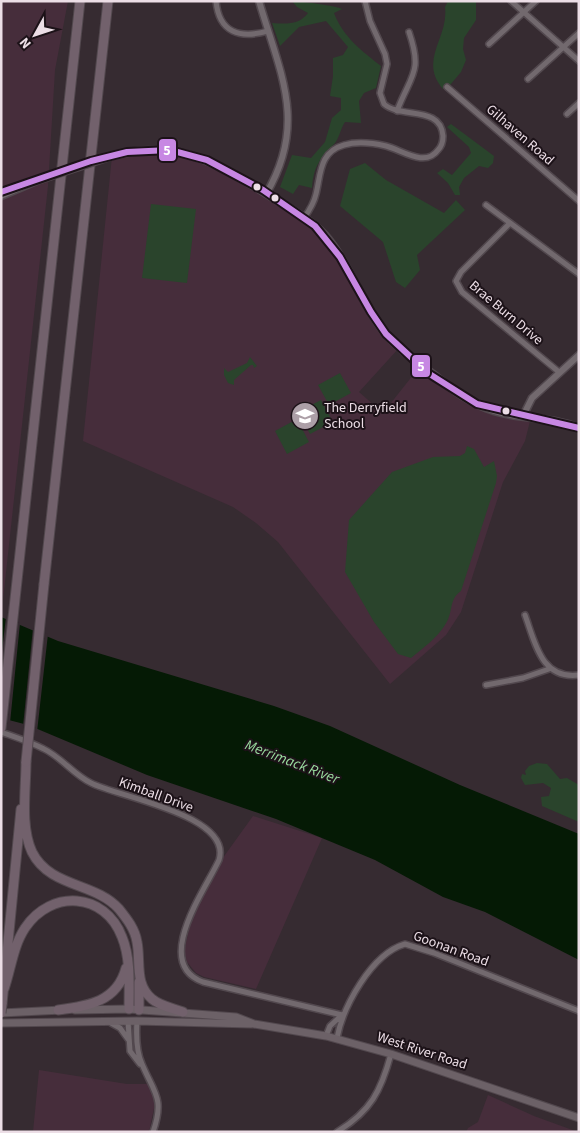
<svg xmlns="http://www.w3.org/2000/svg" width="580" height="1133" font-family="'Source Sans 3',sans-serif">
<style>
.built{fill:#462d3b}
.green{fill:#2a442c}
.water{fill:#051a05}
.pier{fill:#362b31}
.lines{fill:none;stroke-linecap:round;stroke-linejoin:round}
.minor-casing{stroke:#52484e;stroke-width:8}
.tertiary-casing{stroke:#52484e;stroke-width:9}
.secondary-casing{stroke:#52484e;stroke-width:9}
.motorway-casing{stroke:#52484e;stroke-width:11}
.minor{stroke:#72696e;stroke-width:5}
.tertiary{stroke:#72696e;stroke-width:6}
.secondary{stroke:#6c6167;stroke-width:7}
.motorway{stroke:#72616c;stroke-width:9}
.tertiary-bridge-casing{stroke:#52484e;stroke-width:9;stroke-linecap:butt}
.motorway-bridge-casing{stroke:#52484e;stroke-width:11;stroke-linecap:butt}
.tertiary-bridge{stroke:#72696e;stroke-width:6}
.motorway-bridge{stroke:#72616c;stroke-width:9}
.bus-1-casing{stroke:#1c1218;stroke-width:10}
.bus-1{stroke:#c787e3;stroke-width:6}
.bus-dot{fill:#ecdee6;stroke:#1c1218;stroke-width:2}
.labels{text-anchor:middle;dominant-baseline:central;stroke-width:4;stroke-linejoin:round;paint-order:stroke}
.street-label{font-size:14px;fill:#ecdee6;stroke:#1c1218}
.poi-label{font-size:14px;fill:#ecdee6;stroke:#1c1218;text-anchor:start}
.water-label{font-size:15px;font-style:italic;fill:#99db9e;stroke:#1c1218}
.line-badge{stroke:#1c1218;stroke-width:2}
.badge-label{font-size:14px;text-anchor:middle;font-weight:bold;fill:#fff}
</style>
<rect width="100%" height="100%" fill="#362b31"/>
<path class="built" d="M1 1H68L55 70 48 186 3 600Z
M129 151 192 154 266 194 325 235 377 322 399 348 359 392 383 413 421 365 484 408 531 417 525 441 503 482 461 612 446 635 390 684 278 542 256 523 233 507 83 441 112 156Z
M253 816 322 838 256 989 204 977 196 973 187 962 184 952 193 910 212 873Z
M39 1070 127 1084H149L155 1104 149 1132H33Z
M488 1095 534 1116 578 1132H466L468 1128 478 1122Z"/>
<path class="green" d="M292 1C299 1 338 6 342 9L334 13C343 37 362 51 381 66L376 88 364 93 359 101 361 123 345 122C341 128 339 138 335 143 320 160 314 164 312 188L299 185 293 194 280 187 292 155 311 158 325 142 332 118 341 110V98L330 96 333 76V58L343 55 348 47 326 21 299 27 280 46 272 23C287 24 299 25 308 13L297 7Z
M448 1H476V20L464 38 463 49 466 60 461 72 450 85 447 84 443 89C418 60 449 38 445 7Z
M451 124 494 156 493 163 488 168 479 166 464 178 459 187 460 195H455L448 183 437 173 443 169 452 175 471 153 469 147 447 127Z
M365 163 386 180 444 213 456 200 465 210 417 255 420 270 405 288 396 282 383 242 340 206 350 169Z
M151 204 196 209 187 283 142 278Z
M250 357 257 366 254 368 253 365H251L234 380V385L228 383 224 375V368L228 372 247 363Z
M340 373 351 393 329 405 318 385Z
M321 400 333 422 310 434 298 412Z
M297 419 309 442 287 454 275 431Z
M467 446 474 449 484 467 494 461 497 476 496 483 461 591C448 600 454 612 445 625 437 638 423 648 411 658L398 654 374 622 345 572 349 520 392 472 433 457 460 456 465 453Z
M537 763 547 764 560 779 567 778 579 785V822L542 806 541 797 549 796 551 788 543 783 525 785 521 778 522 774 526 775 525 771 529 766Z"/>
<path class="water" d="M1 617 58 641 274 706 330 726 460 785 579 834V960L485 912 443 897 375 860 276 819 147 775 28 725 1 718Z"/>
<path class="pier" d="M6 617 20 623 10 723 1 721V659Z
M33 628 48 634 37 732 23 726Z"/>
<g class="lines">
<g class="minor-casing">
<path id="minor" d="M216 1C219 33 240 39 268 31
M511 1 579 61
M489 44 536 1
M528 79 579 33
M447 87 579 201
M397 111C411 74 423 73 409 32
M567 114 579 103
M486 205 579 274
M304 218C309 211 314 203 316 194 321 174 319 152 344 145 358 141 373 143 386 146 402 150 425 168 438 150 442 146 443 141 443 136 441 105 401 119 384 104L380 93 387 64 385 54 370 21 365 1
M509 224 461 272 456 281 462 292 559 372
M525 615C535 642 541 680 579 675
M486 685 523 678 549 669
M1 732C15 737 31 742 44 749 61 757 74 775 91 783 118 797 233 815 219 860 207 887 151 963 203 982L342 1015
M128 1021 130 1051 140 1064
M137 1021C136 1036 136 1051 142 1064 154 1093 165 1098 153 1132
M111 1023 120 1028 128 1039
M326 1036 330 1026 342 1015
M337 1038C343 1007 371 954 405 944L434 953 579 1011
M337 1132C371 1111 381 1091 391 1054"/>
</g>
<g class="tertiary-casing">
<path id="tertiary" d="M259 1C280 73 308 123 266 194
M112 156C179 138 218 164 273 198 291 209 311 220 325 235 350 264 361 303 384 332 398 349 416 361 433 374 451 389 471 404 494 411 522 420 551 416 579 428
M1 196 36 181
M523 416 532 398 579 355"/>
</g>
<g class="secondary-casing">
<path id="secondary" d="M75 1010 129 1009 236 1017 254 1024 326 1036 391 1054 579 1118
M1 1013 62 1010
M1 1023 137 1021 251 1024"/>
</g>
<g class="motorway-casing">
<path id="motorway" d="M44 584 108 1
M1 728 80 1
M26 762C26 790 20 826 32 852 50 888 95 882 119 909 127 919 135 929 137 942 141 962 134 984 152 999 160 1006 172 1008 183 1012
M4 989C11 969 13 946 25 928 51 889 105 892 122 937 131 959 129 986 129 1009
M2 1004 21 809
M58 1010C88 1006 117 1002 126 968
M139 1010V982"/>
</g>
<use href="#minor" class="minor"/>
<use href="#tertiary" class="tertiary"/>
<use href="#secondary" class="secondary"/>
<use href="#motorway" class="motorway"/>
<g class="tertiary-bridge-casing">
<path id="tertiary-bridge" d="M36 181 112 156"/>
</g>
<g class="motorway-bridge-casing">
<path id="motorway-bridge" d="M26 762 44 584
M1 1013 2 1004"/>
</g>
<use href="#tertiary-bridge" class="tertiary-bridge"/>
<use href="#motorway-bridge" class="motorway-bridge"/>
<g class="bus-1-casing">
<path id="bus-1" d="M1 192 91 161 127 152 170 150 207 160 263 190 315 226 340 257 371 312 386 334 428 373 477 404 579 428"/>
</g>
<use href="#bus-1" class="bus-1"/>
</g>
<defs>
<g id="school-disc" transform="scale(1.4375)"><circle r="9.5" fill="#ac9fa7" stroke="#1c1218"/><path d="M0-5L7-2L0 1L-7-2ZM-4 1L0 2.5L4 1V4Q0 6-4 4Z" fill="#fff"/></g>
</defs>
<g fill-rule="evenodd">
<use href="#school-disc" x="305" y="416"/>
</g>
<g class="bus-dot">
<circle cx="257" cy="187" r="4.5"/>
<circle cx="275" cy="198" r="4.5"/>
<circle cx="506" cy="411" r="4.5"/>
</g>
<g class="labels">
<g class="street-label">
<text transform="translate(520 135) rotate(41)">Gilhaven Road</text>
<text transform="translate(506 313) rotate(40)">Brae Burn Drive</text>
<text transform="translate(156 795) rotate(20)">Kimball Drive</text>
<text transform="translate(451 949) rotate(20)">Goonan Road</text>
<text transform="translate(422 1051) rotate(18)">West River Road</text>
</g>
<g class="poi-label">
<text x="324" y="408">The Derryfield<tspan x="324" dy="16">School</tspan></text>
</g>
<g class="water-label">
<text transform="translate(292 762) rotate(21)">Merrimack River</text>
</g>
</g>
<g class="line-badge">
<rect x="158" y="138" width="19" height="24" rx="5" fill="#c787e3"/>
<rect x="411" y="354" width="20" height="24" rx="5" fill="#c787e3"/>
</g>
<g class="badge-label">
<text x="167" y="155">5</text>
<text x="421" y="371">5</text>
</g>
<rect width="580" height="1133" fill="none" stroke="#ecdee6" stroke-width="5"/>
<g transform="translate(35 35) rotate(230)" stroke="#1c1218" stroke-width="4" paint-order="stroke">
<path d="M0-4L9 19L0 12L-9 19Z" fill="#ecdee6"/>
<text y="-8" font-size="14" font-weight="bold" text-anchor="middle" fill="#ecdee6">N</text>
</g>
</svg>
